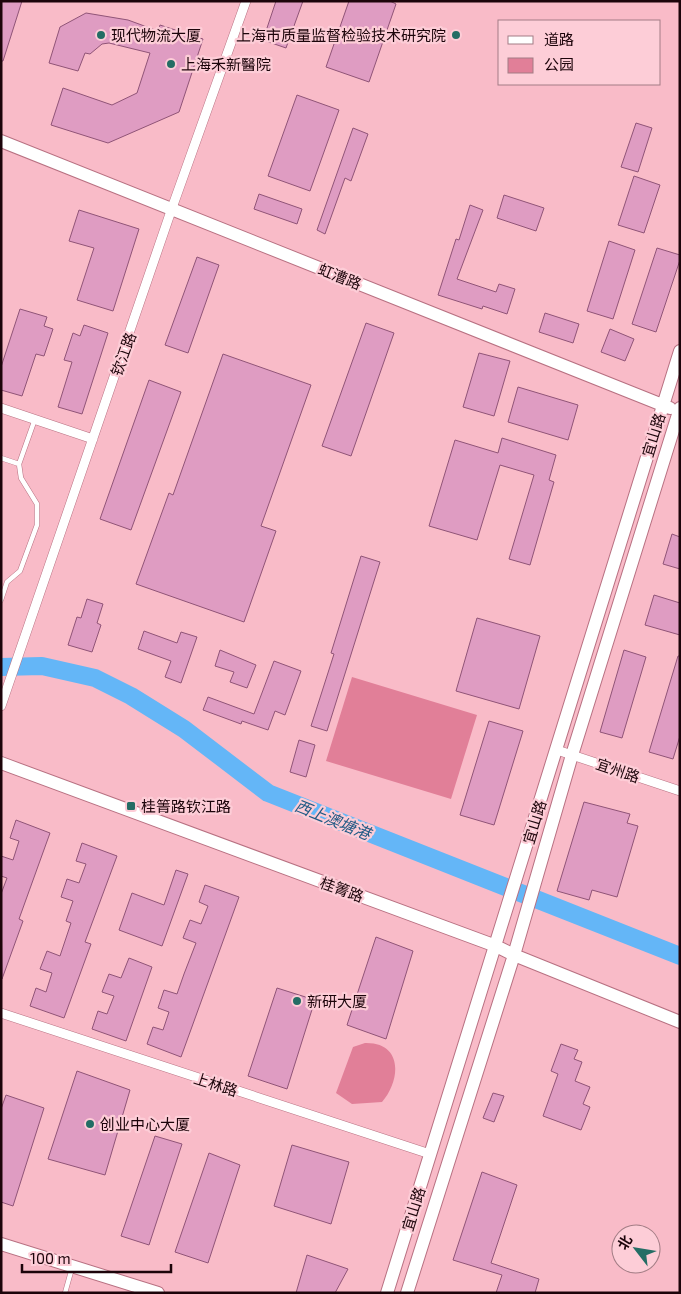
<svg xmlns="http://www.w3.org/2000/svg" width="681" height="1294" font-family="'Exo 2','Noto Sans SC',sans-serif">
<style>
.green{fill:#e17f98}
.lines{fill:none;stroke-linecap:round;stroke-linejoin:round}
.river{stroke:#64b6f7;stroke-width:18}
.building{fill:#df9cc2;stroke:#905477}
.lane-casing{stroke:#b87182;stroke-width:5.5}
.street-casing{stroke:#b87182;stroke-width:10}
.secondary-casing{stroke:#b87182;stroke-width:14}
.lane{stroke:#fff;stroke-width:4.5}
.street{stroke:#fff;stroke-width:9}
.secondary{stroke:#fff;stroke-width:12}
.poi-dot{fill:#246d65;stroke:#fdcdd7;stroke-width:2}
.labels{text-anchor:middle;dominant-baseline:central;stroke-width:4.5;stroke-linejoin:round;paint-order:stroke}
.poi-label{font-size:15px;fill:#1c040a;stroke:#fdcdd7;text-anchor:start}
.street-label{font-size:15px;fill:#1c040a;stroke:#fdcdd7}
.water-label{font-size:16px;font-style:italic;fill:#205a85;stroke:#fdcdd7}
</style>
<rect width="100%" height="100%" fill="#f9bbc8"/>
<path class="green" d="M352 677 477 715 451 799 326 761Z
M365 1043C403 1042 401 1080 382 1102L352 1104 336 1093 353 1047Z"/>
<g class="lines">
<path class="river" d="M1 667 42 666 95 678 131 696 184 729 268 793 680 956"/>
</g>
<path class="building" d="M1 1H22L3 61H1Z
M276 1H303L286 48 263 40Z
M349 1H390L396 4 369 82 326 67Z
M86 13 128 20 158 31 160 25 203 39 179 112 108 143 51 125 63 88 112 105 137 93 150 53 109 43 102 44 90 54 85 53 78 71 49 63 60 27Z
M297 95 339 110 310 191 268 176Z
M636 123 652 128 638 172 621 167Z
M353 128 368 134 351 181 345 178 325 234 317 230Z
M634 176 660 185 644 233 618 225Z
M259 194 302 209 297 224 254 209Z
M504 195 544 208 536 231 497 218Z
M470 205 483 210 457 279 496 292 499 284 515 289 507 314 483 306 482 309 438 295 456 239 459 240Z
M79 210 139 229 113 311 77 300 94 248 69 241Z
M609 241 635 250 613 319 587 311Z
M657 248 680 255V260L656 332 632 324Z
M197 257 219 265 188 353 165 345Z
M20 309 47 317 44 326 53 329 44 356 36 354 22 396 1 390V367Z
M545 313 579 324 573 343 539 332Z
M366 323 394 333 351 456 322 446Z
M84 325 108 333 82 414 58 407 72 362 64 360 73 333 80 336Z
M610 329 634 339 625 361 601 352Z
M479 353 510 361 494 416 463 407Z
M223 354 311 385 261 526 276 531 244 622 136 584 169 493 173 495Z
M149 380 181 392 131 530 100 519Z
M518 387 578 405 568 440 508 422Z
M502 438 556 455 549 480 554 482 530 565 509 559 534 475 500 465 477 540 429 526 455 440 498 453Z
M672 534 680 537V569L663 564Z
M361 556 380 562 327 731 311 726 334 654 331 653Z
M654 595 680 603V635L645 625Z
M87 599 103 604 97 623 101 625 92 652 68 645 77 617 81 618Z
M477 618 540 636 519 709 456 691Z
M144 631 177 643 181 632 197 637 181 683 165 677 171 661 138 649Z
M220 650 256 665 247 688 230 682 234 672 215 666Z
M624 650 646 657 622 738 600 732Z
M678 656H680V736L673 759 649 752Z
M274 661 301 671 285 715 275 711 268 730 242 721 241 724 203 710 208 697 254 714Z
M489 721 523 731 494 825 460 815Z
M299 740 315 745 306 777 290 772Z
M584 802 630 814 627 823 638 826 617 897 592 890 589 900 557 891Z
M16 820 50 833 19 919 23 921 2 979 1 894 7 878 1 876V856L13 860 19 841 10 838Z
M82 843 117 856 85 942 91 944 64 1018 30 1006 36 988 46 992 52 973 40 969 47 951 60 956 71 923 66 921 73 901 61 897 67 879 79 883 86 864 76 861Z
M176 870 188 874 162 946 119 930 132 893 164 905Z
M205 885 239 897 181 1057 147 1044 153 1027 163 1030 169 1012 158 1008 164 990 177 994 184 974 196 943 183 938 190 920 201 924 208 906 199 902Z
M376 937 413 951 386 1039 347 1025Z
M129 958 152 967 126 1041 92 1029 98 1011 107 1014 114 996 102 992 109 974 121 978Z
M277 988 315 1000 287 1089 248 1076Z
M561 1044 578 1050 574 1059 582 1062 575 1081 590 1087 583 1104 590 1107 581 1130 543 1116 558 1074 551 1071Z
M77 1071 130 1090 105 1175 48 1159Z
M493 1093 504 1096 494 1122 483 1118Z
M6 1095 44 1108 13 1206 1 1202V1109Z
M155 1136 182 1144 149 1245 121 1236Z
M292 1145 349 1162 331 1224 274 1206Z
M209 1153 240 1165 208 1263 175 1252Z
M482 1172 517 1185 491 1263 539 1279 535 1293H496L502 1275 453 1260Z
M307 1255 348 1269 335 1293H296Z"/>
<g class="lines">
<g class="lane-casing">
<path id="lane" d="M1 458 19 464 21 478 37 504V525L20 571 7 582 1 600
M19 464 35 419
M65 1293 72 1268"/>
</g>
<g class="street-casing">
<path id="street" d="M1 408 93 439
M1 706 172 208 246 1
M557 750 680 791
M1 1013 430 1154"/>
</g>
<g class="secondary-casing">
<path id="secondary" d="M1 141 670 408
M1 763 496 946 514 955 680 1022
M1 1244 158 1293
M387 1293 680 351
M407 1293 514 955 572 755 680 408"/>
</g>
<use href="#lane" class="lane"/>
<use href="#street" class="street"/>
<use href="#secondary" class="secondary"/>
</g>
<g class="poi-dot">
<circle cx="101" cy="35" r="5"/>
<circle cx="456" cy="35" r="5"/>
<circle cx="171" cy="64" r="5"/>
<rect x="126" y="801" width="10" height="10" rx="2.5"/>
<circle cx="297" cy="1001" r="5"/>
<circle cx="90" cy="1124" r="5"/>
</g>
<g class="labels">
<g class="poi-label">
<text x="111" y="35">现代物流大厦</text>
<text x="446" y="35" text-anchor="end">上海市质量监督检验技术研究院</text>
<text x="181" y="64">上海禾新醫院</text>
<text x="141" y="806">桂箐路钦江路</text>
<text x="307" y="1001">新研大厦</text>
<text x="100" y="1124">创业中心大厦</text>
</g>
<g class="street-label">
<text transform="translate(340 276) rotate(22)">虹漕路</text>
<text transform="translate(123 354) rotate(-70)">钦江路</text>
<text transform="translate(653 435) rotate(-73)">宜山路</text>
<text transform="translate(618 770) rotate(19)">宜州路</text>
<text transform="translate(534 822) rotate(-73)">宜山路</text>
<text transform="translate(342 889) rotate(20)">桂箐路</text>
<text transform="translate(216 1084) rotate(18)">上林路</text>
<text transform="translate(413 1209) rotate(-73)">宜山路</text>
</g>
<g class="water-label">
<text transform="translate(333 819) rotate(22)">西上澳塘港</text>
</g>
</g>
<rect width="681" height="1294" fill="none" stroke="#1c040a" stroke-width="5"/>
<rect x="498" y="20" width="162" height="65" fill="#fdcdd7" stroke="#a37d85"/>
<rect x="508" y="36" width="25" height="8" fill="#ffffff" stroke="#a37d85"/>
<text x="544" y="45" font-size="15" fill="#1c040a">道路</text>
<rect x="508" y="58" width="25" height="15" fill="#e17f98" stroke="#a37d85"/>
<text x="544" y="70" font-size="15" fill="#1c040a">公园</text>
<g transform="translate(636 1249) rotate(301)"><circle r="24" fill="#fdcdd7" stroke="#a37d85"/>
<path d="M0-4L9 19L0 12L-9 19Z" fill="#246d65"/>
<text y="-8" font-size="14" font-weight="bold" text-anchor="middle" fill="#1c040a">北</text>
</g>
<path d="M22 1264v8h149v-8" fill="none" stroke="#1c040a" stroke-width="2.5"/>
<text x="30" y="1264" font-size="15" fill="#1c040a" stroke="#fdcdd7" stroke-width="4" paint-order="stroke">100 m</text>
</svg>
